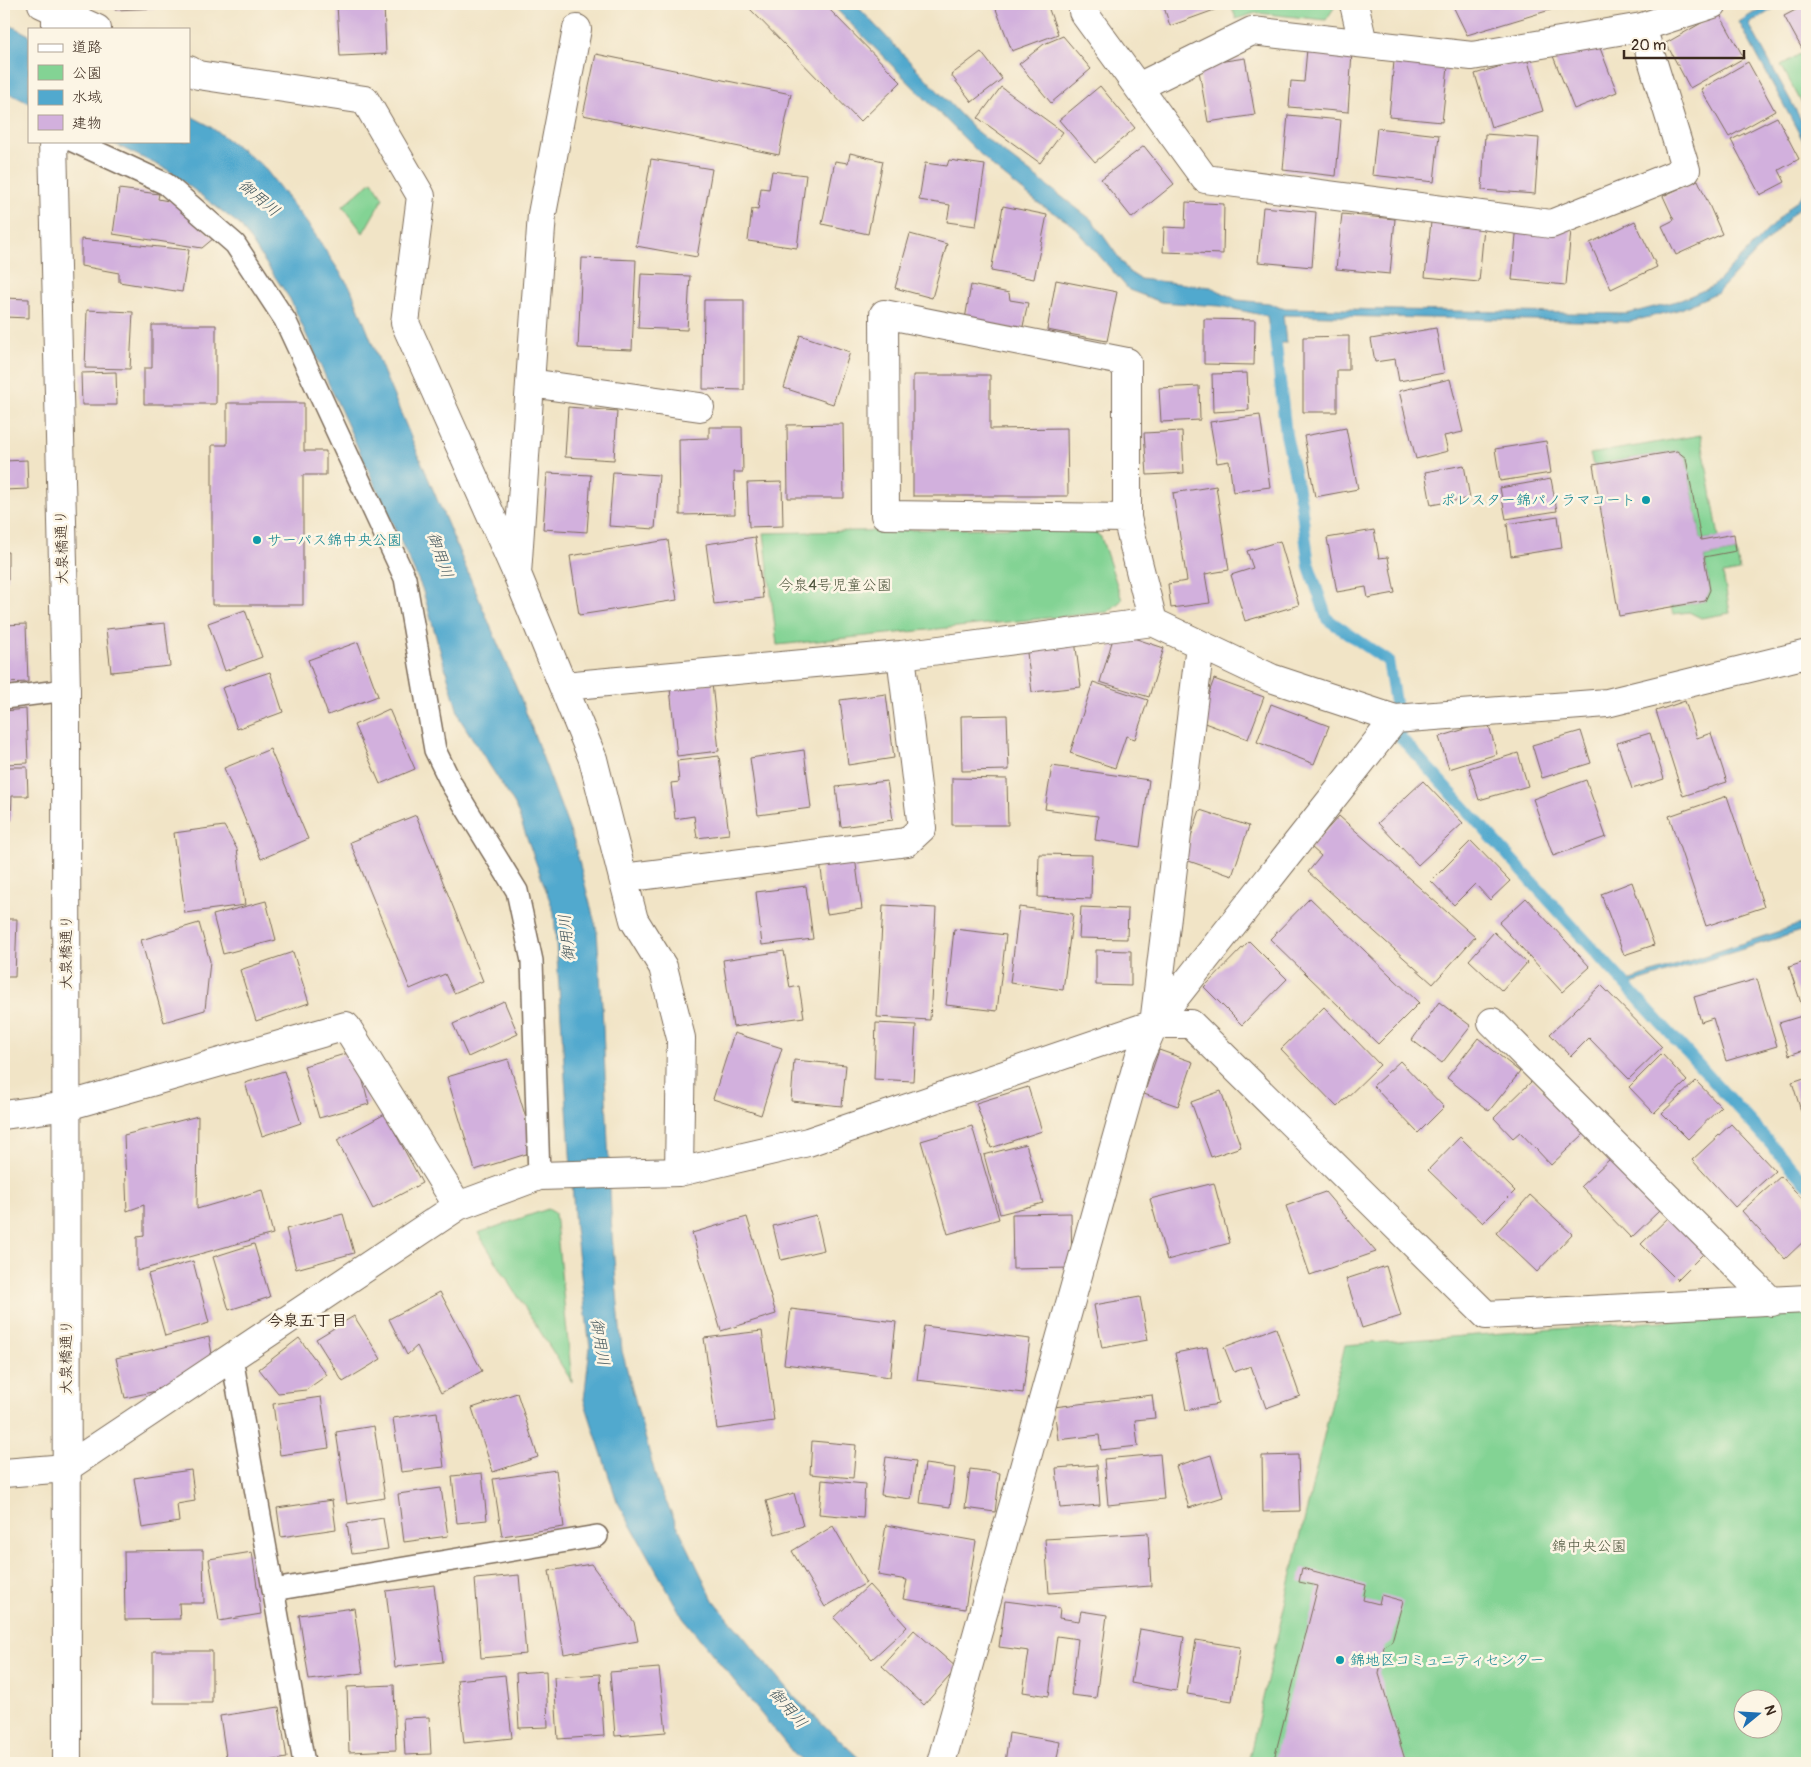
<svg xmlns="http://www.w3.org/2000/svg" width="1811" height="1767" font-family="Pangolin,'Klee One',sans-serif">
<style>
.green{fill:#83d394;stroke:#5f7e59;fill-rule:evenodd}
.water{fill:#51a9ce;stroke:#466a76}
.lines{fill:none;stroke-linecap:round;stroke-linejoin:round}
.stream{stroke:#51a9ce;stroke-width:12}
.building{fill:#d2b0dd}
.lane-casing{stroke:#7b6b59;stroke-width:24}
.street-casing{stroke:#7b6b59;stroke-width:30}
.secondary-casing{stroke:#7b6b59;stroke-width:30}
.lane{stroke:#fff;stroke-width:21}
.street{stroke:#fff;stroke-width:28}
.secondary{stroke:#fff;stroke-width:28}
.culture-dot{fill:#0f9aa8;stroke:#fcf5e5;stroke-width:2}
.labels{text-anchor:middle;dominant-baseline:central;stroke-width:5;stroke-linejoin:round;paint-order:stroke}
.culture-label{font-size:15px;fill:#0d838f;stroke:#fcf5e5;text-anchor:start}
.street-label{font-size:15px;fill:#3b2a1e;stroke:#fcf5e5}
.park-label{font-size:15px;fill:#4d543c;stroke:#fcf5e5}
.water-label{font-size:16px;font-style:italic;fill:#43565c;stroke:#fcf5e5}
.neighbourhood-label{font-size:16px;font-weight:bold;fill:#3b2a1e;stroke:#fcf5e5}
</style>
<rect width="100%" height="100%" fill="#fcf5e5"/>
<filter id="ink" filterUnits="userSpaceOnUse"><feTurbulence type="fractalNoise" baseFrequency=".02" numOctaves="2"/><feDisplacementMap in="SourceGraphic" scale="10" xChannelSelector="R" yChannelSelector="G"/><feConvolveMatrix kernelMatrix="1 2 1 2 8 2 1 2 1" color-interpolation-filters="sRGB"/></filter>
<filter id="wash" filterUnits="userSpaceOnUse"><feTurbulence type="fractalNoise" baseFrequency=".0096" numOctaves="4" result="noise"/><feDisplacementMap in="SourceGraphic" scale="20" xChannelSelector="R" yChannelSelector="G"/><feGaussianBlur stdDeviation="1.12" result="paint"/><feColorMatrix in="noise" values="0 0 0 0 0 0 0 0 0 0 0 0 0 0 0 0 0 1.4 0 .05"/><feComposite in="paint" operator="in"/></filter>
<g filter="url(#wash)">
<rect width="100%" height="100%" fill="#f1e4c6"/>
<path class="green" d="M1231 4H1336V5L1326 20 1256 13 1236 19Z
M1800 54 1807 67V113L1781 65Z
M372 181 383 198 363 233 343 206Z
M1701 435 1719 537 1701 540 1686 458 1677 451 1593 465 1590 454Z
M1086 526 1101 537 1122 600 1108 612 777 645 764 533Z
M1736 551 1740 571 1723 574 1730 613 1701 618 1689 612 1673 614 1671 607 1705 601 1710 590 1704 557Z
M548 1209 555 1213 572 1382 478 1233Z
M1807 1310V1763H1248L1345 1345ZM1744 1700H1774V1730H1744Z"/>
<path class="water" d="M831 4H855L976 131 1092 220 1129 272 1140 279 1211 287 1237 300 1269 303 1281 308 1627 314 1681 300 1713 286 1807 190V199L1718 292 1681 309 1629 322 1283 315 1286 343H1271L1267 316 1220 306 1161 302 1129 290 1073 225 1038 203 993 167Z
M1768 4H1781L1749 24 1807 131V148L1739 22Z
M4 22 29 35V103L4 91Z
M189 115 208 125 263 166 310 227 351 289 384 373 521 699 574 842 597 931 602 1005 612 1235 622 1351 658 1485 713 1600 793 1696 864 1763H804L794 1754 683 1618 617 1501 584 1400 590 1347 575 1228 554 912 515 805 460 719 422 588 290 299 240 225 168 170 108 141H189Z
M1807 922V929L1631 984 1628 981Z"/>
<g class="lines">
<path class="stream" d="M1274 327 1286 435 1301 503 1309 566 1327 619 1388 661 1401 738 1807 1184"/>
</g>
<g id="blocks">
<path class="building" d="M114 4H224V5L115 10Z
M337 4H384L386 54 340 56Z
M756 4H824L901 82 860 122 750 9Z
M994 4H1047L1058 34 1012 51Z
M1163 4H1215L1217 9 1170 26Z
M1452 4H1570L1467 35Z
M1807 4V58L1784 16Z
M1719 13 1744 58 1690 88 1666 43Z
M1063 36 1091 69 1051 103 1019 64 1044 44Z
M1576 47 1600 48 1617 92 1574 109 1553 56Z
M1307 49 1352 52 1348 112 1289 107 1291 81 1304 82Z
M981 52 1002 79 972 102 951 75Z
M596 54 791 94 779 155 583 115Z
M1245 58 1255 115 1208 122 1198 65Z
M1527 58 1543 111 1491 127 1475 74Z
M1394 61 1448 66 1442 122 1389 117Z
M1748 62 1775 111 1729 137 1701 89Z
M1100 86 1135 128 1095 162 1059 120Z
M1001 87 1063 132 1040 163 978 118Z
M1288 115 1341 120 1336 176 1283 170Z
M1777 117 1799 159 1779 170 1785 182 1760 195 1731 140Z
M1377 128 1439 135 1434 182 1372 175Z
M1485 134 1539 138 1535 194 1482 190Z
M1144 146 1174 184 1132 218 1101 179Z
M850 153 883 161 868 234 822 224 835 161 848 163Z
M651 159 712 169 697 257 636 246Z
M949 160 985 165 976 226 947 222 950 205 919 200 925 163 947 166Z
M772 171 806 175 797 248 748 241 752 209 758 210 761 188 769 189Z
M1698 180 1722 234 1676 255 1662 226 1674 220 1663 196Z
M119 189 159 194 158 199 174 202 214 238 202 248 113 234Z
M1186 202 1224 204 1223 254 1163 252 1164 227 1185 228Z
M1003 206 1047 215 1034 279 991 271Z
M1263 207 1316 212 1312 267 1258 262Z
M1342 214 1395 219 1390 274 1336 269Z
M1635 221 1657 267 1611 289 1590 243Z
M1431 222 1484 227 1479 282 1425 277Z
M1517 224 1571 230 1566 285 1512 280Z
M910 234 947 244 932 298 895 288Z
M81 239 189 250 182 292 119 282V273L81 266Z
M582 258 636 260 632 350 578 348Z
M641 274 690 276 687 330 638 328Z
M1056 280 1117 292 1107 341 1047 330Z
M971 285 1009 293 1010 300 1028 303 1022 331 965 319Z
M4 298 29 299V318L4 317Z
M704 300H744V390L703 389Z
M87 310 133 312 130 369 85 368Z
M1204 319 1255 320 1254 365 1204 364Z
M152 325H216V404H144V368H152Z
M1436 328 1444 373 1399 381 1395 359 1375 362 1371 339Z
M800 335 850 352 833 404 784 388Z
M1349 336V370H1337V412H1303V337Z
M116 372 117 405H82L81 373Z
M1247 373 1249 410 1213 412 1212 374Z
M913 375H990V429L1067 428 1068 496H913Z
M1450 379 1463 432 1444 436 1448 451 1416 459 1399 391Z
M1199 386 1200 420 1161 422 1159 388Z
M227 403H304V451H326V475H303V605H212V445H227Z
M568 407 617 411 614 460 565 457Z
M1260 415 1270 487 1233 492 1229 461 1217 463 1210 422Z
M843 424 844 498H788L787 425Z
M709 427H742L743 472H734L735 514 680 515 679 439 709 438Z
M1346 428 1358 489 1315 497 1304 436Z
M1182 431 1184 473 1147 475 1144 433Z
M1546 441 1551 473 1500 481 1495 449Z
M1677 451 1686 458 1701 540 1734 534 1736 551 1704 557 1710 590 1705 601 1619 616 1593 465Z
M27 460 28 489 4 490V461Z
M1464 465 1470 498 1431 505 1425 472Z
M613 472 659 475 655 529 609 526Z
M547 473 591 475 587 532 543 529Z
M1551 479 1557 511 1506 519 1500 488Z
M782 482 783 526 749 527 747 483Z
M1216 486 1229 570 1205 574 1210 603 1171 608 1168 584 1187 581 1173 493Z
M1558 516 1562 548 1511 556 1507 524Z
M1374 530 1379 558 1388 557 1395 593 1368 598 1366 587 1337 592 1327 538Z
M755 537 763 598 714 604 706 544Z
M668 540 677 600 579 615 570 556Z
M1280 541 1299 605 1245 621 1231 575 1253 568 1247 551Z
M4 552H8V580H4Z
M245 610 262 657 225 671 208 623Z
M165 623 170 666 111 672 106 629Z
M26 624 28 682 4 683V625Z
M1115 632 1164 648 1149 697 1100 682Z
M1075 640 1081 687 1032 692 1026 645Z
M358 642 378 696 328 715 308 660Z
M270 672 283 712 237 729 222 688Z
M1214 679 1264 697 1248 739 1199 721Z
M1093 682 1148 700 1135 739 1126 736 1115 768 1070 753Z
M712 683 719 751 677 756 670 688Z
M886 694 894 758 848 765 840 700Z
M1685 701 1697 738 1711 733 1727 782 1683 796 1656 711Z
M1271 704 1329 726 1314 764 1257 742Z
M26 709 28 763 4 764V711Z
M389 709 415 769 380 784 354 725Z
M1007 715 1009 770 962 771 961 716Z
M1488 722 1497 754 1449 769 1439 737Z
M1581 731 1591 763 1542 778 1532 745Z
M1650 733 1664 779 1632 789 1617 743Z
M270 749 308 839 261 859 224 768Z
M804 750 811 808 758 815 750 758Z
M1518 753 1528 786 1479 800 1469 768Z
M719 756 729 834 697 838 694 816 675 819 671 783 679 782 677 761Z
M1052 766 1149 780 1140 847 1095 840 1098 816 1045 809Z
M4 767H27L28 796H12L11 821H4Z
M952 778 1007 779 1008 825H952Z
M1586 780 1606 837 1553 856 1533 799Z
M887 781 893 820 841 827 836 787Z
M1423 781 1463 823 1418 865 1378 823Z
M1727 796 1764 907 1706 926 1669 816Z
M1200 810 1249 826 1232 876 1183 859Z
M416 815 483 981 454 993 445 974 410 989 350 842Z
M1339 816 1475 937 1433 984 1308 872 1321 856 1311 847Z
M224 826 237 849 245 905 185 913 174 833Z
M1471 841 1510 881 1490 900 1475 884 1454 905 1431 881Z
M1039 854 1092 855 1091 899 1038 897Z
M855 857 862 909 827 914 820 862Z
M1632 882 1654 945 1624 955 1601 894Z
M806 886 813 939 762 945 756 892Z
M1310 898 1419 1003 1378 1044 1270 939Z
M1526 898 1590 967 1562 992 1499 923Z
M266 901 276 940 223 954 213 915Z
M883 905 936 908 930 1020 877 1017Z
M1019 907 1073 914 1063 990 1010 983Z
M1081 907 1128 909 1127 939 1079 938Z
M4 919H17L15 977H4Z
M199 923 210 961 205 1010 164 1022 141 940Z
M954 929 1006 935 997 1011 946 1005Z
M1494 932 1527 963 1502 991 1469 960Z
M1249 941 1287 979 1242 1025 1204 987Z
M1096 950 1131 951V986L1096 985Z
M784 951 790 988 799 986 804 1017 733 1027 723 960Z
M293 952 309 1003 256 1021 240 970Z
M1807 961V1049L1789 1055 1779 1023 1805 1015 1789 967Z
M1757 979 1777 1046 1726 1061 1713 1018 1701 1022 1694 997Z
M1601 985 1662 1047 1629 1079 1589 1038 1571 1056 1550 1034Z
M504 1001 518 1034 468 1057 453 1024Z
M1439 1002 1471 1026 1442 1063 1412 1040Z
M1324 1007 1380 1065 1337 1107 1281 1049Z
M876 1023 916 1025 913 1081 874 1079Z
M734 1033 782 1048 761 1115 713 1099Z
M1478 1038 1520 1072 1489 1111 1447 1078Z
M1159 1050 1193 1062 1178 1106 1144 1094Z
M355 1051 369 1104 319 1118 304 1066Z
M1662 1054 1687 1081 1654 1113 1629 1087Z
M508 1059 536 1151 475 1170 447 1077Z
M794 1060 846 1065 842 1106 791 1101Z
M1400 1061 1444 1107 1418 1133 1373 1086Z
M284 1071 301 1123 262 1136 245 1083Z
M1807 1077V1130L1792 1082Z
M1533 1080 1584 1134 1551 1165 1520 1132 1513 1138 1494 1118Z
M1696 1081 1721 1107 1688 1139 1662 1113Z
M1028 1087 1042 1131 991 1148 976 1103Z
M1221 1091 1241 1147 1211 1157 1191 1102Z
M385 1114 422 1183 373 1209 337 1140Z
M198 1116 197 1209 262 1190 273 1234 137 1271V1237L144 1236V1205L127 1211 124 1135Z
M1731 1124 1775 1171 1735 1207 1692 1160Z
M972 1126 999 1219 948 1234 921 1141Z
M1460 1137 1515 1191 1483 1223 1428 1170Z
M1026 1144 1043 1203 1000 1214 984 1155Z
M1610 1159 1660 1210 1631 1238 1581 1186Z
M1781 1176 1807 1204V1238L1785 1259 1742 1211Z
M1214 1183 1230 1243 1167 1260 1150 1199Z
M1325 1192 1376 1252 1310 1275 1286 1206Z
M1530 1195 1572 1234 1537 1272 1496 1233Z
M1071 1213 1072 1268 1013 1269 1012 1214Z
M343 1214 354 1253 296 1269 286 1229Z
M1672 1214 1707 1250 1677 1280 1641 1244Z
M816 1215 824 1250 781 1260 773 1226Z
M747 1217 776 1314 721 1331 692 1233Z
M254 1244 270 1297 229 1310 213 1257Z
M193 1261 209 1323 165 1336 148 1274Z
M1386 1266 1401 1316 1362 1328 1346 1279Z
M440 1292 482 1371 441 1393 417 1346 407 1355 389 1319Z
M1140 1297 1148 1340 1102 1348 1094 1305Z
M791 1309 896 1322 890 1377 784 1364Z
M354 1316 381 1359 343 1382 316 1339Z
M924 1326 1030 1339 1023 1393 917 1380Z
M1276 1328 1300 1396 1266 1408 1251 1366 1234 1372 1224 1347Z
M762 1331 774 1421 717 1429 704 1338Z
M209 1337 212 1354 165 1389 125 1398 116 1358Z
M299 1338 327 1375 306 1390 278 1393 259 1369Z
M1207 1347 1218 1404 1186 1410 1175 1353Z
M517 1393 538 1457 493 1472 472 1408Z
M1152 1395 1155 1418 1135 1420 1138 1446 1101 1450 1099 1435 1058 1440 1054 1407Z
M321 1397 329 1448 280 1455 273 1404Z
M437 1412 444 1467 401 1472 393 1418Z
M374 1426 385 1498 347 1504 336 1432Z
M812 1441 856 1445 853 1478 810 1474Z
M1160 1454 1164 1499 1108 1505 1104 1459Z
M1211 1455 1223 1497 1189 1508 1176 1466Z
M1298 1455 1300 1511 1263 1512 1262 1456Z
M886 1457 916 1461 911 1499 881 1495Z
M925 1464 955 1468 950 1507 920 1503Z
M1097 1465 1100 1505 1060 1508 1056 1468Z
M970 1469 1000 1473 995 1512 965 1508Z
M191 1470 195 1501 177 1504 179 1522 142 1528 134 1478Z
M556 1470 564 1527 502 1536 493 1479Z
M482 1473 487 1520 457 1523 452 1476Z
M822 1480 865 1484 863 1518 819 1514Z
M441 1488 448 1536 404 1542 398 1494Z
M794 1493 803 1526 775 1534 766 1501Z
M332 1500 336 1529 281 1537 277 1508Z
M383 1518 388 1549 352 1554 347 1524Z
M886 1525 976 1541 965 1609 903 1599 907 1580 878 1575Z
M833 1526 866 1583 825 1607 792 1551Z
M1148 1533 1151 1586 1049 1593 1045 1539Z
M203 1550 204 1603H179L180 1619 125 1620 124 1551Z
M252 1552 261 1614 219 1621 209 1559Z
M591 1564 634 1622 638 1641 564 1654 549 1571Z
M1302 1568 1366 1585 1363 1600 1379 1604 1381 1595 1403 1601 1392 1641 1384 1646 1379 1674 1406 1763H1273L1318 1586 1299 1582Z
M519 1575 526 1654 481 1658 475 1579Z
M434 1585 443 1662 395 1667 386 1591Z
M869 1585 907 1627 872 1659 834 1618Z
M1005 1601 1060 1608 1059 1618 1079 1621 1081 1611 1107 1615 1096 1698 1071 1695 1078 1639 1057 1636 1049 1696 1023 1692 1029 1651 999 1647Z
M354 1608 363 1673 309 1680 299 1615Z
M1140 1629 1184 1637 1176 1691 1131 1683Z
M914 1630 957 1668 924 1705 882 1666Z
M1196 1640 1240 1647 1232 1701 1187 1694Z
M153 1651H212V1703H153Z
M659 1668 666 1732 615 1736 610 1672Z
M546 1671 548 1727 519 1728 516 1673Z
M600 1674 604 1736 558 1739 554 1677Z
M505 1675 512 1738 464 1743 457 1680Z
M394 1685 396 1750 349 1752 347 1687Z
M279 1707 287 1758 255 1763H227L220 1716Z
M429 1717 431 1754 405 1755 403 1718Z
M1009 1733 1060 1742 1056 1763H1005Z"/>
</g>
</g>
<g filter="url(#ink)">
<use href="#blocks" fill-opacity="0" stroke="#7b6b59" stroke-width="1"/>
<g class="lines">
<g class="lane-casing">
<path id="lane" d="M73 141 166 184 235 244 285 320 405 578 435 750 452 785 517 891 532 961 539 1176
M4 698 66 690
M232 1358 304 1763
M273 1590 597 1536"/>
</g>
<g class="street-casing">
<path id="street" d="M42 4 97 29
M1083 4V12L1205 179 1551 224 1686 170 1642 27 1713 4
M1354 4 1363 43
M189 70 198 75 365 100 421 196 405 323 517 574
M1138 87 1252 31 1472 56 1642 27
M530 383 542 214 577 29
M1127 518 885 515 884 314 1127 362V518L1153 622
M564 686 901 655 1153 622 1271 678 1395 719 1607 703 1807 654
M623 878 593 759 517 574 530 383 700 407
M1492 1022 1772 1302
M1154 1024 1200 645
M4 1115 67 1106 346 1026 458 1206 539 1176 679 1172 681 1038 663 967 634 920 623 878 907 842 922 828 901 655
M679 1172 808 1142 1154 1024H1191L1486 1315 1807 1299
M4 1473 66 1468 458 1206
M941 1763 1139 1058 1154 1024 1395 719"/>
</g>
<g class="secondary-casing">
<path id="secondary" d="M56 29V4
M53 141 66 690 67 1763"/>
</g>
<use href="#lane" class="lane"/>
<use href="#street" class="street"/>
<use href="#secondary" class="secondary"/>
</g>
</g>
<g class="culture-dot">
<circle cx="1646" cy="500" r="5"/>
<circle cx="257" cy="540" r="5"/>
<circle cx="1340" cy="1660" r="5"/>
</g>
<g class="labels">
<g class="culture-label">
<text x="1636" y="500" text-anchor="end">ポレスター錦パノラマコート</text>
<text x="267" y="540">サーパス錦中央公園</text>
<text x="1350" y="1660">錦地区コミュニティセンター</text>
</g>
<g class="street-label">
<text transform="translate(62 547) rotate(-91)">大泉橋通り</text>
<text transform="translate(66 952) rotate(-90)">大泉橋通り</text>
<text transform="translate(66 1357) rotate(-90)">大泉橋通り</text>
</g>
<g class="park-label">
<text x="835" y="585">今泉4号児童公園</text>
<text x="1589" y="1546">錦中央公園</text>
</g>
<g class="water-label">
<text transform="translate(259 198) rotate(40)">御用川</text>
<text transform="translate(440 555) rotate(71)">御用川</text>
<text transform="translate(567 938) rotate(-96)">御用川</text>
<text transform="translate(600 1342) rotate(81)">御用川</text>
<text transform="translate(788 1708) rotate(49)">御用川</text>
</g>
<g class="neighbourhood-label">
<text x="307" y="1321">今泉五丁目</text>
</g>
</g>
<rect width="1811" height="1767" fill="none" stroke="#fcf5e5" stroke-width="20"/>
<rect x="28" y="28" width="162" height="115" fill="#fcf5e5" stroke="#afa495"/>
<rect x="38" y="44" width="25" height="8" fill="#ffffff" stroke="#afa495"/>
<text x="72" y="52" font-size="15" fill="#3b2a1e">道路</text>
<rect x="38" y="65" width="25" height="15" fill="#83d394" stroke="#afa495"/>
<text x="72" y="78" font-size="15" fill="#3b2a1e">公園</text>
<rect x="38" y="90" width="25" height="15" fill="#51a9ce" stroke="#afa495"/>
<text x="72" y="102" font-size="15" fill="#3b2a1e">水域</text>
<rect x="38" y="115" width="25" height="15" fill="#d2b0dd" stroke="#afa495"/>
<text x="72" y="128" font-size="15" fill="#3b2a1e">建物</text>
<g transform="translate(1758 1714) rotate(72)"><circle r="24" fill="#fcf5e5" stroke="#afa495"/>
<path d="M0-4L9 19L0 12L-9 19Z" fill="#1f6fb2"/>
<text y="-8" font-size="14" font-weight="bold" text-anchor="middle" fill="#3b2a1e">N</text>
</g>
<path d="M1624 50v8h120v-8" fill="none" stroke="#3b2a1e" stroke-width="2.5"/>
<text x="1631" y="50" font-size="15" fill="#3b2a1e" stroke="#fcf5e5" stroke-width="4" paint-order="stroke">20 m</text>
</svg>
